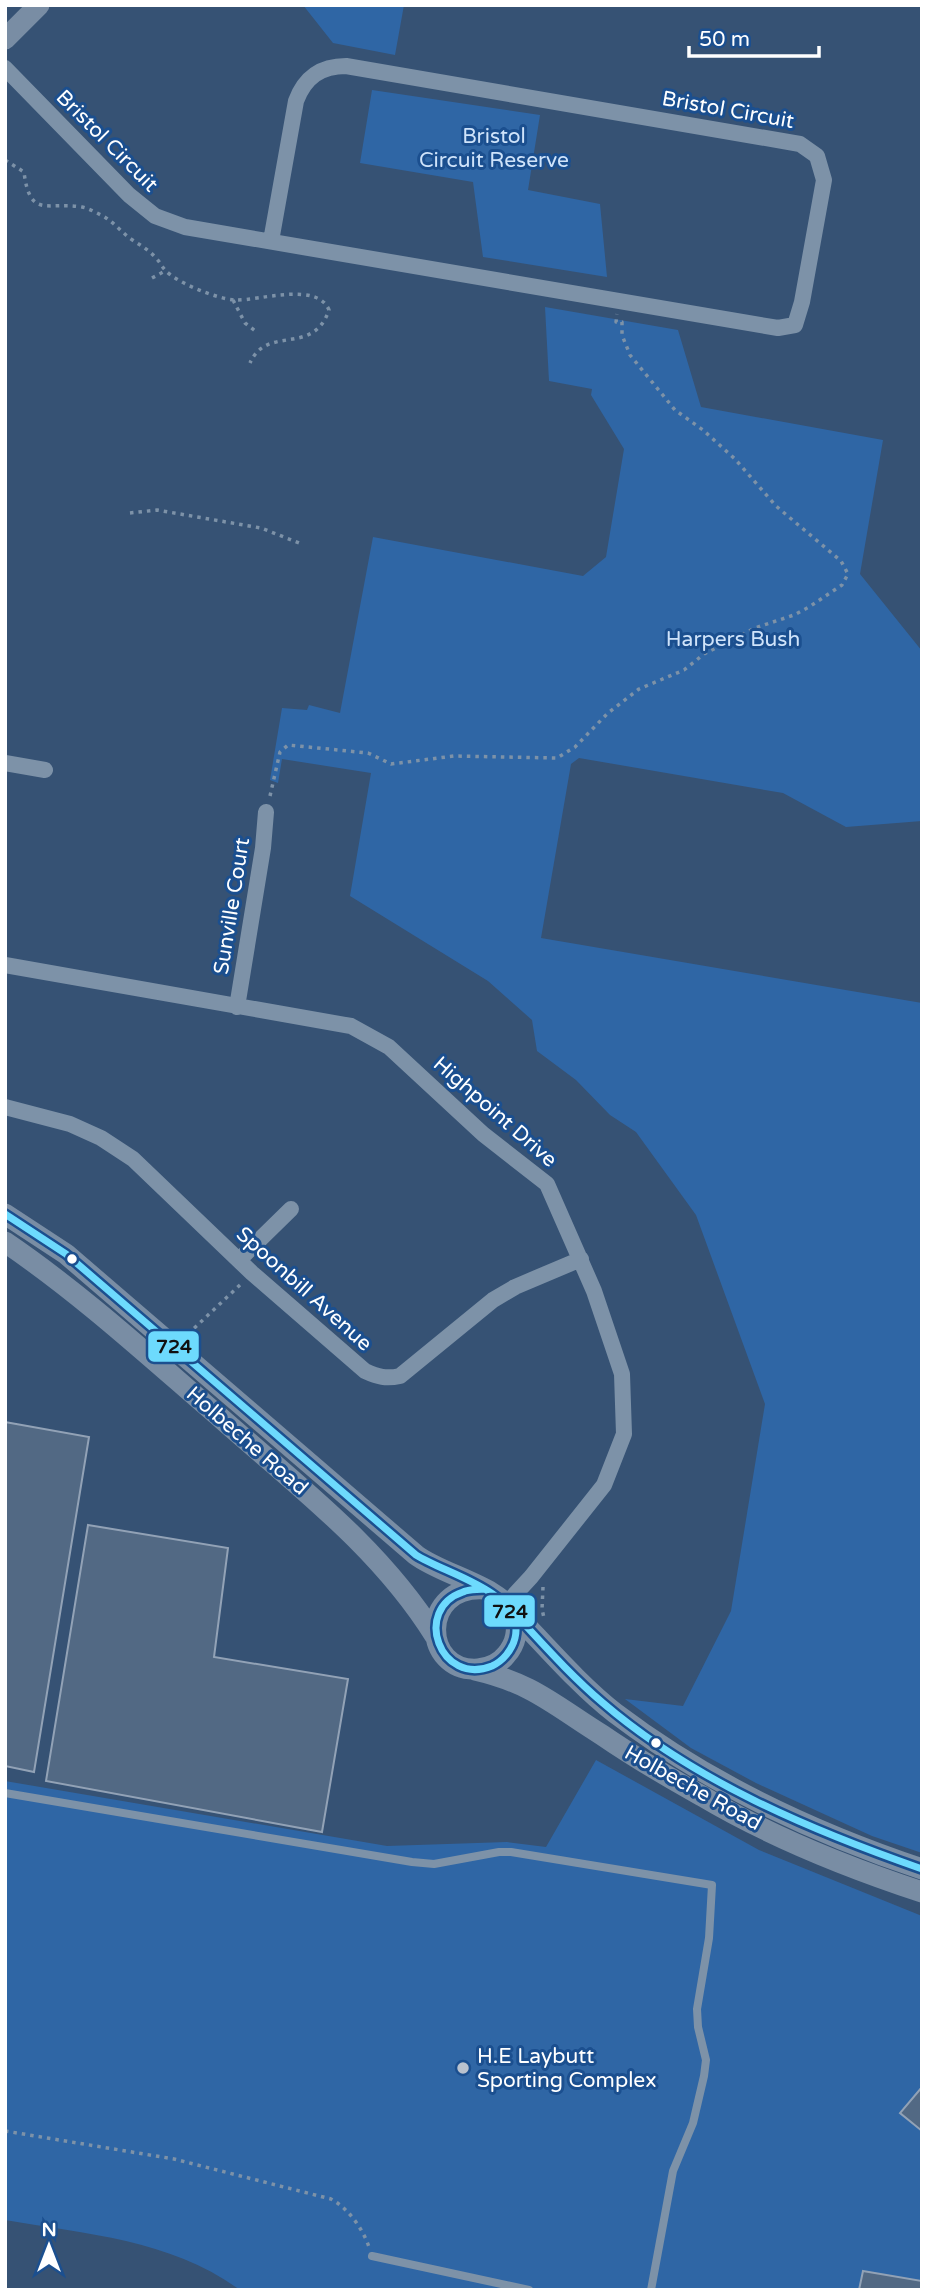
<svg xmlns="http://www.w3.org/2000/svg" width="927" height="2295" font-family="'Varela Round',sans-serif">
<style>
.green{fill:#2f66a5}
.building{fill:#526984;stroke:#92a2b6;stroke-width:2}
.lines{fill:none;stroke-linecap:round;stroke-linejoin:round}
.path{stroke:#7d92a8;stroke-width:3.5;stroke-dasharray:3.5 5;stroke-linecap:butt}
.lane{stroke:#7d92a8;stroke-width:8}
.street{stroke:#7d92a8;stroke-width:16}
.secondary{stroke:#798da4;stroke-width:21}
.bus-1-casing{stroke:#1b4f8f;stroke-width:12}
.bus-1{stroke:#6ddafd;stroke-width:7}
.bus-dot{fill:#fff;stroke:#1b4f8f;stroke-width:2.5}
.poi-dot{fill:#b9c2ce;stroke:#1b4f8f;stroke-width:2.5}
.labels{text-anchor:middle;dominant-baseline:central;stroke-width:6;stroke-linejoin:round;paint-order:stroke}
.street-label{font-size:21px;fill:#fff;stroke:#1b4f8f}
.park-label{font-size:21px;fill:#cfe3fa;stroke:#1b4f8f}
.poi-label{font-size:21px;fill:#fff;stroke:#1b4f8f;text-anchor:start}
.line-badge{stroke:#1b4f8f;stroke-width:2.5}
.pale-badge-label{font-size:19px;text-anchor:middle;font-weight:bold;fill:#111}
</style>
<rect width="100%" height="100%" fill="#365274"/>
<path class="green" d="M303 5H404L395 55 333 43Z
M372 90 540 115 528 190 600 204 607 277 483 257 473 182 360 163Z
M545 307 678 330 701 407 883 440 860 574 922 651V821L846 827 783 793 579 758 571 764 541 938 922 1003V1853L872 1836 756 1783 691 1748 625 1699 683 1706 731 1611 765 1404 696 1215 636 1132 610 1115 576 1080 537 1051 532 1020 488 981 350 896 371 773 282 759 278 783 270 780 282 708 307 710 309 705 340 713 373 537 583 576 606 557 624 449 591 395 592 389 549 381Z
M596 1760 759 1850 922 1916V2290H240C172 2240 87 2234 5 2220V1781L387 1846 507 1842 546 1847Z"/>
<path class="building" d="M5 1422 89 1437 34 1772 5 1766Z
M88 1525 228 1548 214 1657 348 1679 322 1832 46 1781Z
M922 2087V2131L900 2113Z
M863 2271 922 2281V2290H859Z"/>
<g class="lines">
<path class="path" d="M5 160 24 172C30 220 48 201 82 207 88 208 95 212 101 215 113 221 120 231 131 239 140 245 149 250 156 258 160 262 162 267 166 271 178 283 217 299 235 300 259 301 317 281 329 310 313 357 267 324 250 363
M152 278 165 271
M233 300 245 323 258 333
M130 513 157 510 261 528 299 543
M270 796 280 752 288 745 368 753 391 764 454 756 557 758 575 747 608 713 639 689 684 670 704 654 755 628 794 615 809 607 842 585 848 574 841 561 776 506 735 459 703 430 675 410 630 355 622 335V322H616L617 314
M188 1334 241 1284
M543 1587 542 1609 544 1618
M5 2131 174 2159 331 2199C348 2208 363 2229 369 2247"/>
<path class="lane" d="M5 1793 412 1862 434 1864 499 1852H511L712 1885 709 1938 697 2009 698 2027 706 2060 704 2076 693 2123 673 2171 651 2290
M372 2256 529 2290"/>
<path class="street" d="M5 68 129 195 155 216 185 227 778 328 795 325 802 302 824 180 817 156 800 144 346 66C321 66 305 77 296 101L271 241
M5 763 45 770
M5 965 351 1026 389 1047 483 1134 547 1184 594 1291 622 1374 624 1434 604 1485 531 1577 507 1603
M237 1007 263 848 266 812
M5 1107 70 1124 101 1138 133 1159 252 1273 365 1371C378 1377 386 1379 400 1376L493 1300 515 1287 581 1259
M239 1260 291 1209"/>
<path class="secondary" d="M5 39 39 5
M5 1214 66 1254 416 1555C442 1575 503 1587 514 1615 519 1629 516 1644 506 1655 499 1664 489 1668 478 1669 422 1673 419 1585 484 1589
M5 1242C83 1295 152 1359 223 1420 299 1487 381 1549 435 1636
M513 1612C544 1644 580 1686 615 1713 706 1782 814 1833 922 1869
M475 1670C532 1683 554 1705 602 1735 634 1757 668 1777 702 1796 771 1837 846 1867 922 1892"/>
<g class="bus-1-casing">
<path id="bus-1" d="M5 1214 66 1254 416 1555C445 1574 526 1592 515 1638 512 1650 503 1661 492 1666 440 1687 412 1609 463 1592 469 1589 477 1590 484 1589
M513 1612C542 1643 570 1675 603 1703 694 1781 810 1830 922 1869"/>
</g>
<use href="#bus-1" class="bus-1"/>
</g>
<g class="bus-dot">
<circle cx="72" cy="1259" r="6"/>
<circle cx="656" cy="1743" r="6"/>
</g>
<circle class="poi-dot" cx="463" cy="2068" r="7"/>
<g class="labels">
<g class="street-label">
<text transform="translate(728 110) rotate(10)">Bristol Circuit</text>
<text transform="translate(107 141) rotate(45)">Bristol Circuit</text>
<text transform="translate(232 906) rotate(-81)">Sunville Court</text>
<text transform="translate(495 1112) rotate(41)">Highpoint Drive</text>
<text transform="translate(304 1289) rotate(42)">Spoonbill Avenue</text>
<text transform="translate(247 1441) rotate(41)">Holbeche Road</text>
<text transform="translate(693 1788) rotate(29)">Holbeche Road</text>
</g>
<g class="park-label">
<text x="494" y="136">Bristol<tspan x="494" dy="24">Circuit Reserve</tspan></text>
<text x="733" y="639">Harpers Bush</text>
</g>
<g class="poi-label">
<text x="477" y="2056">H.E Laybutt<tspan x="477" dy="24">Sporting Complex</tspan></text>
</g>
</g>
<g class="line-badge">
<rect x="147" y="1330" width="53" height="33" rx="7" fill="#6ddafd"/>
<rect x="483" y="1594" width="53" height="34" rx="7" fill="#6ddafd"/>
</g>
<g class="pale-badge-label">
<text x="174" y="1353">724</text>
<text x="510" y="1618">724</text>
</g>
<rect width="927" height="2295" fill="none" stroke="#ffffff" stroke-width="14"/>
<g transform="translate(49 2246)" stroke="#1b4f8f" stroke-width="5" paint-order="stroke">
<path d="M0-5L12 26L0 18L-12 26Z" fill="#ffffff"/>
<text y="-10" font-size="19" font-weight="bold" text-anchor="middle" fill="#ffffff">N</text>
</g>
<path d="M689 46v10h130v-10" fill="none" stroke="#ffffff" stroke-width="3.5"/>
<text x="699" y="46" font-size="21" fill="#ffffff" stroke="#1b4f8f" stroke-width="5" paint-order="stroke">50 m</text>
</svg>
